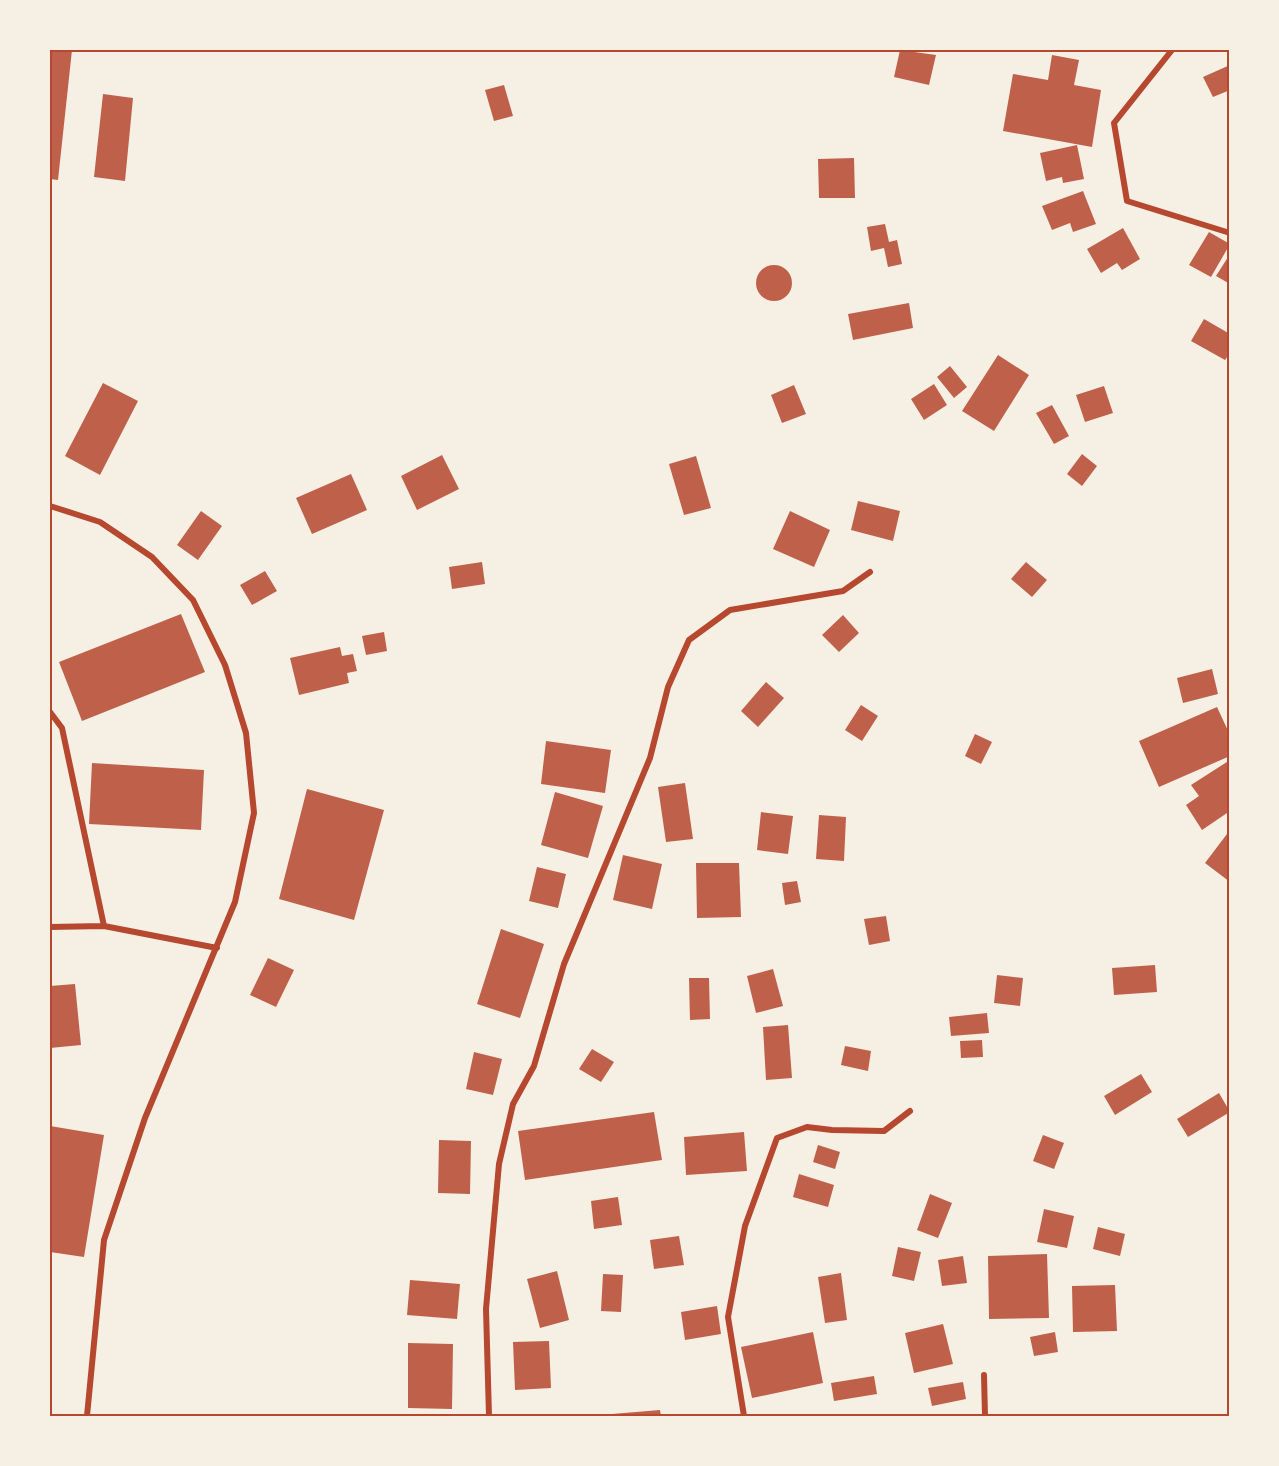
<svg xmlns="http://www.w3.org/2000/svg" width="1279" height="1466" font-family="'Sofia Sans Condensed',sans-serif">
<style>
.building{fill:#bf614a}
.lines{fill:none;stroke-linecap:round;stroke-linejoin:round}
.minor{stroke:#b5482f;stroke-width:6}
.neatline{fill:none;stroke:#b5482f;stroke-width:2}
</style>
<rect width="100%" height="100%" fill="#f6efe4"/>
<path class="building" d="M50 50H72L58 180 50 179Z
M900 50 936 55 929 85 894 77Z
M1052 55 1079 60 1074 85 1101 90 1092 147 1003 131 1013 74 1048 80Z
M1230 65V90L1213 97 1203 77Z
M504 85 513 116 494 121 485 90Z
M103 94 133 98 125 181 94 177Z
M1077 145 1084 179 1063 183 1062 177 1046 181 1040 153Z
M854 158 855 198H819L818 159Z
M1083 191 1096 224 1073 232 1070 223 1052 230 1042 206Z
M885 224 889 242 897 240 902 264 888 267 884 248 871 251 867 227Z
M1123 228 1140 259 1122 270 1117 263 1101 273 1087 249Z
M1209 232 1230 244 1211 277 1189 265Z
M1230 254V284L1216 276Z
M756 283a18 18 0 1 1 36 0a18 18 0 1 1-36 0Z
M909 303 913 328 853 340 848 314Z
M1204 319 1230 334V353L1225 360 1191 341Z
M998 355 1029 375 994 431 962 411Z
M950 366 967 387 954 398 937 377Z
M103 383 138 401 100 475 65 456Z
M934 384 947 405 924 420 911 399Z
M794 385 806 414 782 423 771 395Z
M1104 386 1113 413 1085 422 1076 395Z
M1052 405 1069 436 1054 444 1036 413Z
M1082 454 1097 466 1082 486 1067 474Z
M442 455 459 489 417 510 401 476Z
M696 456 711 508 684 515 669 464Z
M351 474 367 510 312 534 296 498Z
M858 501 900 511 893 541 851 530Z
M201 511 222 526 198 560 177 545Z
M790 511 830 530 814 567 773 549Z
M482 562 485 584 452 589 449 567Z
M1026 562 1047 580 1032 597 1011 579Z
M265 571 277 591 252 605 240 585Z
M181 614 205 672 82 721 59 662Z
M843 615 859 633 839 652 822 635Z
M384 632 387 651 366 655 362 636Z
M340 647 342 656 353 654 357 671 347 673 349 683 299 695 290 658Z
M1212 669 1218 694 1183 703 1177 678Z
M766 682 784 698 758 727 741 711Z
M861 705 878 716 862 741 845 730Z
M1217 707 1230 735V756L1159 787 1139 741Z
M975 734 992 742 981 764 965 756Z
M546 741 611 750 605 793 541 784Z
M1230 760V811L1202 830 1186 805 1199 796 1191 785Z
M92 763 204 770 201 830 89 824Z
M685 783 693 839 666 842 658 787Z
M307 789 384 810 354 920 279 899Z
M555 792 603 806 588 858 541 845Z
M761 812 793 816 788 854 757 850Z
M819 815 846 817 844 861 816 859Z
M1230 830V882L1205 863Z
M623 855 662 864 652 909 613 900Z
M696 863H739L741 917 697 918Z
M537 867 566 874 558 908 529 901Z
M797 881 801 902 785 905 782 883Z
M886 916 890 941 869 945 864 919Z
M501 929 544 944 520 1018 477 1004Z
M268 958 294 970 276 1007 250 995Z
M1155 965 1157 992 1114 995 1112 968Z
M773 969 783 1006 756 1013 747 976Z
M997 975 1023 978 1020 1006 994 1003Z
M689 978H709L710 1019 690 1020Z
M75 984 81 1045 50 1048V986Z
M987 1013 989 1033 951 1036 949 1017Z
M788 1025 792 1078 766 1080 763 1027Z
M982 1040 983 1057 961 1058 960 1041Z
M845 1046 871 1051 868 1071 841 1065Z
M592 1049 614 1062 601 1082 579 1069Z
M474 1052 502 1059 493 1095 466 1089Z
M1141 1074 1152 1092 1115 1115 1104 1096Z
M1219 1093 1230 1112 1188 1137 1177 1119Z
M654 1112 662 1160 525 1180 518 1131Z
M50 1126 104 1135 84 1257 50 1252Z
M744 1132 747 1171 686 1175 684 1137Z
M1043 1135 1064 1143 1054 1169 1033 1161Z
M439 1140 471 1141 470 1194 438 1193Z
M818 1145 840 1152 835 1169 813 1162Z
M799 1174 834 1185 828 1207 793 1197Z
M930 1194 952 1203 938 1238 917 1230Z
M618 1197 622 1225 594 1229 591 1201Z
M1044 1209 1074 1216 1067 1248 1037 1242Z
M1098 1227 1125 1234 1120 1256 1093 1249Z
M679 1236 684 1265 654 1269 650 1240Z
M898 1247 921 1252 914 1281 892 1276Z
M1047 1254 1049 1318 989 1319 988 1256Z
M963 1256 967 1283 942 1286 938 1260Z
M557 1271 569 1320 540 1328 527 1279Z
M841 1273 847 1320 825 1323 818 1277Z
M603 1274 623 1275 621 1312 601 1311Z
M410 1280 460 1284 457 1319 407 1315Z
M1115 1285 1117 1331 1073 1332 1072 1286Z
M717 1306 721 1334 685 1340 681 1312Z
M943 1324 953 1364 914 1373 905 1333Z
M813 1332 823 1383 752 1398 741 1347Z
M1055 1332 1058 1352 1034 1356 1030 1337Z
M549 1341 551 1388 515 1390 513 1342Z
M408 1343 453 1344 452 1409 408 1408Z
M874 1376 877 1394 834 1401 831 1383Z
M963 1382 966 1399 932 1406 928 1388Z
M660 1410 661 1416H612V1414Z"/>
<g class="lines">
<path class="minor" d="M1172 50 1114 123 1127 201 1230 233
M50 506 100 522 152 557 193 600 225 665 246 733 254 813 235 902 145 1118 104 1240 87 1416
M50 712 62 728 104 926
M50 927 104 926 217 948
M984 1375 985 1416
M489 1416 486 1309 499 1164 513 1104 534 1066 564 964 650 758 668 687 689 640 730 610 843 591 870 572
M744 1416 728 1317 745 1226 777 1138 807 1127 832 1130 884 1131 910 1111"/>
</g>
<rect width="1279" height="1466" fill="none" stroke="#f6efe4" stroke-width="102"/>
<rect x="51" y="51" width="1177" height="1364" class="neatline"/>
</svg>
